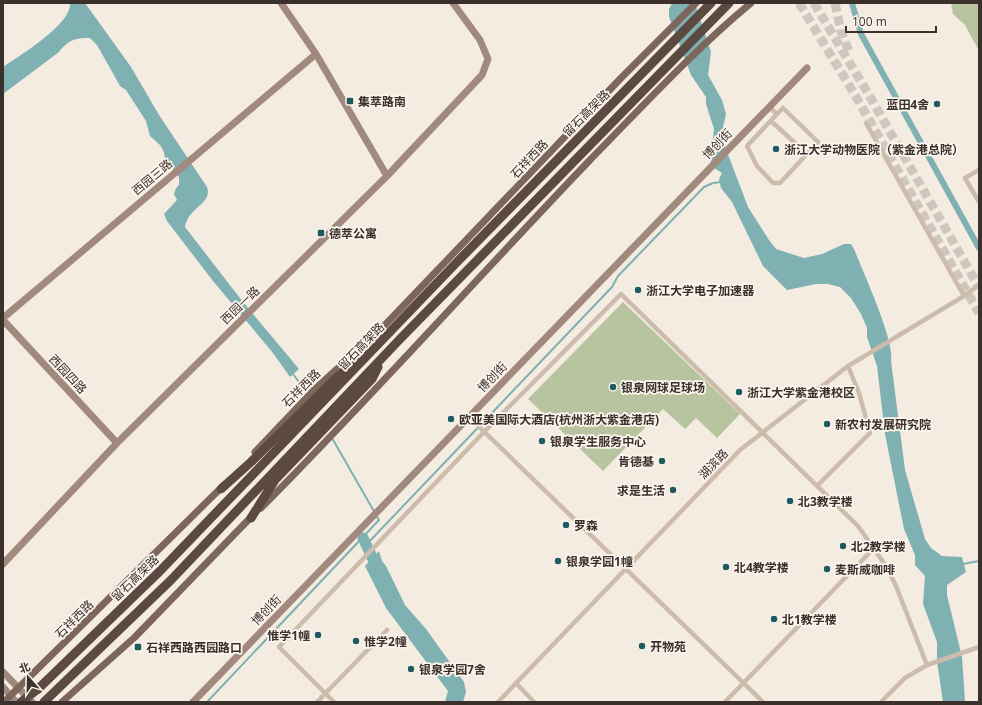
<svg xmlns="http://www.w3.org/2000/svg" width="982" height="705" font-family="'Open Sans','Noto Sans SC',sans-serif">
<style>
.green{fill:#b8c4a0}
.water{fill:#7fb0b2}
.lines{fill:none;stroke-linecap:round;stroke-linejoin:round}
.stream{stroke:#7fb0b2;stroke-width:2}
.canal{stroke:#7fb0b2;stroke-width:6}
.river{stroke:#7fb0b2;stroke-width:11}
.highway-tunnel{stroke:#cfc6bd;stroke-width:9;stroke-dasharray:9 4.5;stroke-linecap:butt}
.street{stroke:#cdbbac;stroke-width:4.5}
.secondary{stroke:#a18a7d;stroke-width:7}
.primary{stroke:#7d675c;stroke-width:7}
.highway{stroke:#5c4a42;stroke-width:9}
.highway-bridge{stroke:#5c4a42;stroke-width:9}
.poi-dot{fill:#1f5a5e;stroke:#fbf5ee;stroke-width:1.5}
.labels{text-anchor:middle;dominant-baseline:central;stroke-width:3.5;stroke-linejoin:round;paint-order:stroke}
.poi-label{font-size:12px;font-weight:bold;fill:#3b302b;stroke:#fbf5ee;text-anchor:start}
.street-label{font-size:12px;fill:#3b302b;stroke:#fbf5ee}
</style>
<rect width="100%" height="100%" fill="#f4ebe1"/>
<path class="green" d="M951 3H979V51L965 25 953 14Z
M623 302 740 414 717 438 696 418 685 429 663 409 603 471 528 399Z"/>
<path class="water" d="M70 3H85L131 67 159 115 207 187C213 204 188 207 185 227L243 302 299 369 290 377 273 353 213 281 167 221 164 214 177 200 174 194 176 188 179 185V177L165 159 164 152 160 145 150 136 146 121 126 90 120 86 97 45 90 38C75 38 68 40 59 52L3 94V67C19 56 72 24 70 3Z
M672 3H695L711 52 708 75 722 100 726 114 721 136 748 207 769 240 776 249 804 258 822 254 844 244H851L854 249C863 272 895 341 891 361L905 470 925 539 931 548 942 556 962 557 966 572 947 585V595L962 657 965 702H943L937 661V642L923 604 925 576 915 565V555L904 529 885 434 877 366 867 337V328L861 314 851 298 840 287 828 284H816L787 290 763 266 732 202 721 188 719 179 722 173 714 168 705 151 713 139 714 129 706 104V97L691 75 669 17V9Z
M379 551 382 561 386 566 405 605 426 629 464 682 466 692 463 702H445L448 691 386 608 365 566Z"/>
<g class="lines">
<path class="stream" d="M293 374 308 394
M366 545 612 287 618 276 704 187 713 183 721 182
M963 564 979 561
M207 702 379 520 332 438"/>
<path class="canal" d="M852 3 861 34 979 248"/>
<path class="river" d="M363 538 379 572"/>
<path class="highway-tunnel" d="M799 3 855 95 979 313
M814 3 866 90 979 287
M835 3 841 31 850 54"/>
<path class="street" d="M769 107 777 114 783 108 818 142 780 183H773L757 166 747 146 777 114
M771 121 807 154
M866 123 964 296
M979 170 965 178 979 202
M468 416 763 702
M818 485 870 433 859 393 848 366
M516 683 534 702
M317 702 387 630
M334 702 279 647 484 432 621 294 858 526 886 566 896 586 927 665
M498 702 740 450 848 366 964 296 979 285
M725 702 874 548
M881 702 905 678 927 665 979 647"/>
<path class="secondary" d="M281 3 316 54 387 176
M3 318 316 54
M3 320 117 443
M3 564 117 443 387 176 482 75 488 59 480 40 453 3
M3 672 32 702
M3 687 16 702
M193 702 807 68"/>
<path class="primary" d="M255 452 315 389 385 325 621 78 696 3
M261 508C373 395 479 276 589 161 642 107 693 51 751 3
M4 702 224 485
M62 702 135 637 253 515"/>
<path class="highway" d="M221 489 251 462 333 381 352 365
M251 518 275 480 372 379 378 367
M38 689 160 571 459 260 711 3
M44 702 171 580 401 338 729 3"/>
<path class="highway-bridge" d="M21 702 38 689"/>
</g>
<g class="poi-dot">
<rect x="346" y="97" width="8" height="8" rx="2"/>
<circle cx="937" cy="104" r="4"/>
<circle cx="776" cy="149" r="4"/>
<rect x="317" y="229" width="8" height="8" rx="2"/>
<circle cx="638" cy="290" r="4"/>
<circle cx="613" cy="387" r="4"/>
<circle cx="739" cy="392" r="4"/>
<circle cx="451" cy="419" r="4"/>
<circle cx="827" cy="424" r="4"/>
<circle cx="542" cy="441" r="4"/>
<circle cx="662" cy="461" r="4"/>
<circle cx="673" cy="490" r="4"/>
<circle cx="790" cy="501" r="4"/>
<circle cx="566" cy="525" r="4"/>
<circle cx="843" cy="546" r="4"/>
<circle cx="558" cy="561" r="4"/>
<circle cx="726" cy="567" r="4"/>
<circle cx="827" cy="569" r="4"/>
<circle cx="774" cy="619" r="4"/>
<circle cx="318" cy="635" r="4"/>
<circle cx="356" cy="641" r="4"/>
<circle cx="642" cy="646" r="4"/>
<rect x="134" y="643" width="8" height="8" rx="2"/>
<circle cx="411" cy="669" r="4"/>
</g>
<g class="labels">
<g class="poi-label">
<text x="358" y="101">集萃路南</text>
<text x="929" y="104" text-anchor="end">蓝田4舍</text>
<text x="784" y="149">浙江大学动物医院（紫金港总院）</text>
<text x="329" y="233">德萃公寓</text>
<text x="646" y="290">浙江大学电子加速器</text>
<text x="621" y="387">银泉网球足球场</text>
<text x="747" y="392">浙江大学紫金港校区</text>
<text x="459" y="419">欧亚美国际大酒店(杭州浙大紫金港店)</text>
<text x="835" y="424">新农村发展研究院</text>
<text x="550" y="441">银泉学生服务中心</text>
<text x="654" y="461" text-anchor="end">肯德基</text>
<text x="665" y="490" text-anchor="end">求是生活</text>
<text x="798" y="501">北3教学楼</text>
<text x="574" y="525">罗森</text>
<text x="851" y="546">北2教学楼</text>
<text x="566" y="561">银泉学园1幢</text>
<text x="734" y="567">北4教学楼</text>
<text x="835" y="569">麦斯威咖啡</text>
<text x="782" y="619">北1教学楼</text>
<text x="310" y="635" text-anchor="end">惟学1幢</text>
<text x="364" y="641">惟学2幢</text>
<text x="650" y="646">开物苑</text>
<text x="146" y="647">石祥西路西园路口</text>
<text x="419" y="669">银泉学园7舍</text>
</g>
<g class="street-label">
<text transform="translate(586 113) rotate(-45)">留石高架路</text>
<text transform="translate(717 144) rotate(-46)">博创街</text>
<text transform="translate(529 159) rotate(-47)">石祥西路</text>
<text transform="translate(152 177) rotate(-40)">西园三路</text>
<text transform="translate(240 305) rotate(-44)">西园一路</text>
<text transform="translate(361 346) rotate(-46)">留石高架路</text>
<text transform="translate(68 374) rotate(47)">西园四路</text>
<text transform="translate(492 377) rotate(-46)">博创街</text>
<text transform="translate(301 388) rotate(-45)">石祥西路</text>
<text transform="translate(713 464) rotate(-46)">湖滨路</text>
<text transform="translate(135 578) rotate(-44)">留石高架路</text>
<text transform="translate(266 610) rotate(-46)">博创街</text>
<text transform="translate(74 619) rotate(-45)">石祥西路</text>
</g>
</g>
<rect width="982" height="705" fill="none" stroke="#3b302b" stroke-width="8"/>
<g transform="translate(28 677) rotate(340)" stroke="#fbf5ee" stroke-width="3" paint-order="stroke">
<path d="M0-3L7 15L0 10L-7 15Z" fill="#3b302b"/>
<text y="-6" font-size="11" font-weight="bold" text-anchor="middle" fill="#3b302b">北</text>
</g>
<path d="M846 26v6h90v-6" fill="none" stroke="#3b302b" stroke-width="2"/>
<text x="852" y="26" font-size="12" fill="#3b302b" stroke="#fbf5ee" stroke-width="3" paint-order="stroke">100 m</text>
</svg>
